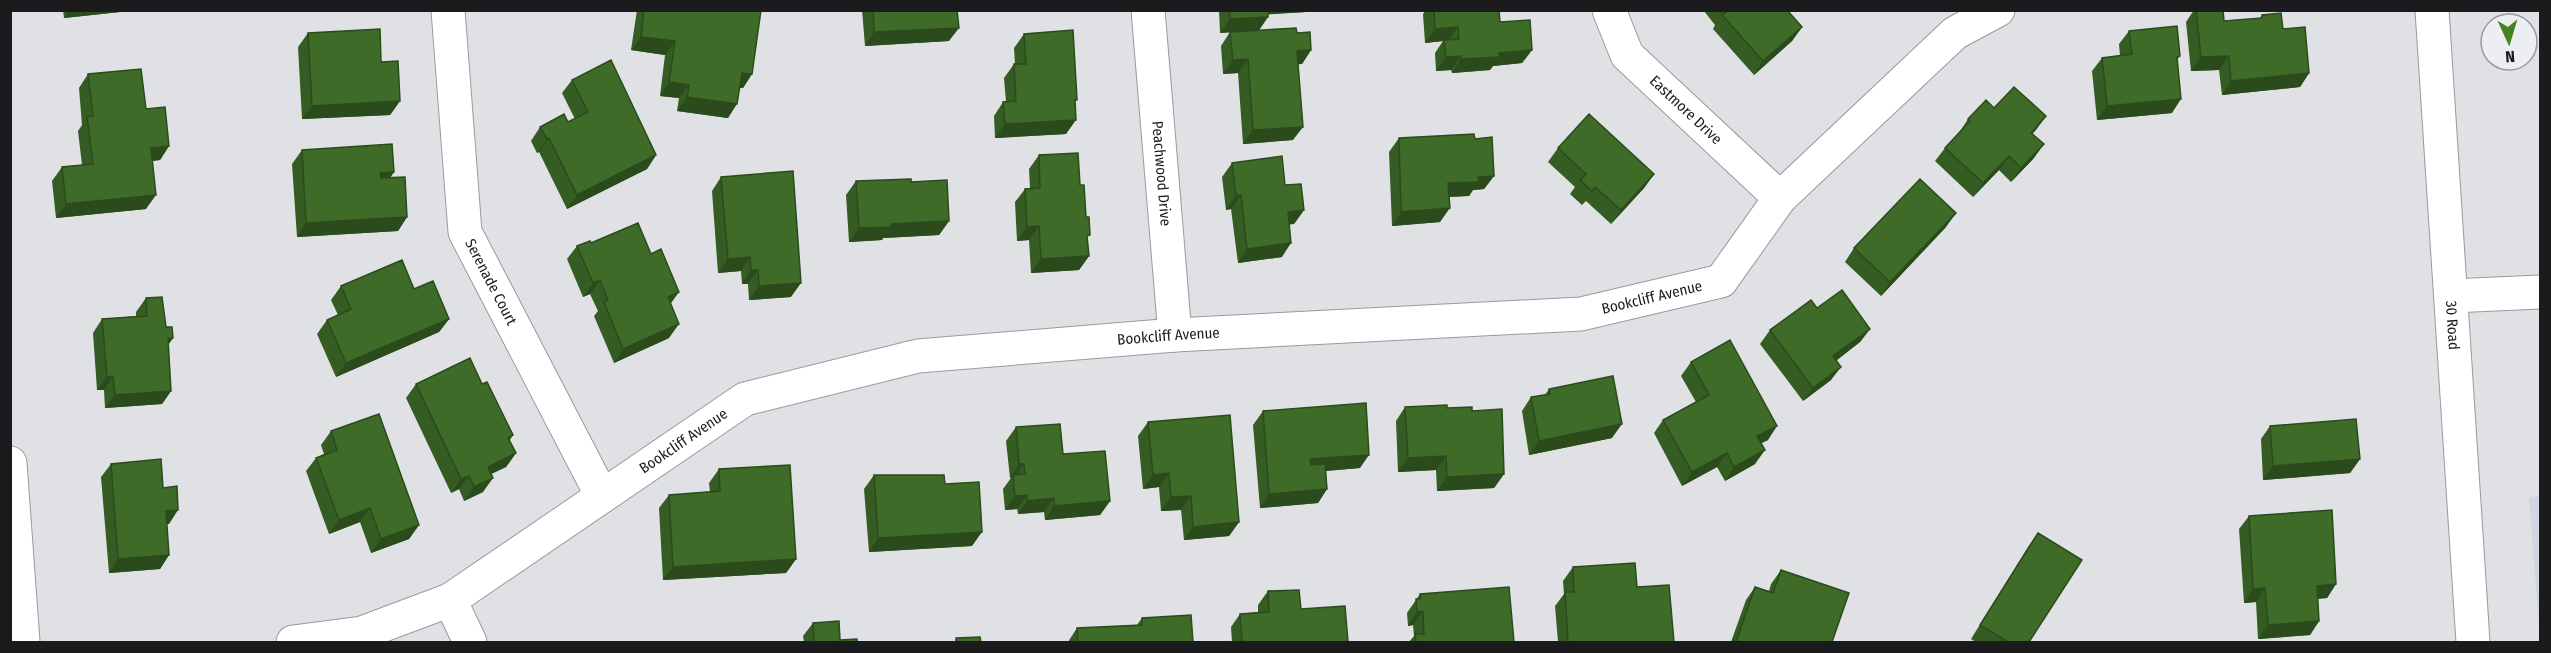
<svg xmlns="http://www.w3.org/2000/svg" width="2551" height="653" font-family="'Fira Sans Condensed',sans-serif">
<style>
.built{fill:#d0d7e1}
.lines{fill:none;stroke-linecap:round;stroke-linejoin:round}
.minor-casing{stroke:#989a9e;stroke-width:35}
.major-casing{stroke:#989a9e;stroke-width:35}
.minor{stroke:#fff;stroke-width:33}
.major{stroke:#fff;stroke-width:33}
.wall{fill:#355c22}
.shaded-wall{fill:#2b4b1c}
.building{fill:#3e6b28;stroke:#2b4b1c;stroke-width:1.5}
.labels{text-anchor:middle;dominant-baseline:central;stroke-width:6;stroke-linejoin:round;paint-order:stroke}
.street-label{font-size:15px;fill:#1b1b1d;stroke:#eceef2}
</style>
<rect width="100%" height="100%" fill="#dfe1e5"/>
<path class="built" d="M2540 496V642L2529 497Z"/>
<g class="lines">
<g class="minor-casing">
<g id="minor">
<path id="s1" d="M448 10 465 232 602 496"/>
<path id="s2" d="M1148 10 1175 335"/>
<path id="s3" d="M1609 10 1627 55 1780 198"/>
<path d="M2451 296 2540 292"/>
<path d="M10 463 23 642"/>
<path d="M450 600 470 642"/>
<path id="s4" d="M293 642 362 633 450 600 745 399 918 356 1175 335 1581 314 1721 281 1780 198 1955 33 1998 10"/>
</g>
</g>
<g class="major-casing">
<g id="major">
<path id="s5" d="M2432 10 2473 642"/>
</g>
</g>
<use href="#minor" class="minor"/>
<use href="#major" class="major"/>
</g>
<path class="wall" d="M63 10H121L120 12 64 18Z
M637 10H761L752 74 743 88H739L728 118 677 111 679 98 660 96 665 55 631 50Z
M862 10H957L949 41 865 46Z
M1219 10H1307L1306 12 1268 14V17L1259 30 1220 33Z
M1426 10H1499L1500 22 1532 50 1522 63 1493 66 1490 70 1452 73 1451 70 1436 71 1435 53 1443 41 1425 43 1423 14Z
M1704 10H1787L1802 27 1792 41 1754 75 1713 29 1715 25 1704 11Z
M2194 10H2223L2224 21 2260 18 2262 15 2283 29 2309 73 2300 87 2222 95 2219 70 2191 71 2186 22Z
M2129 31 2180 56 2177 60 2172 113 2097 120 2092 71 2102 58 2120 56 2119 44Z
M1230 32 1297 33 1311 50 1302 64H1298L1293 140 1243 144 1238 73 1223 74 1221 46Z
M308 33 381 62 400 101 390 115 302 119 298 47Z
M1024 34 1075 103 1066 134 995 138 994 116 1003 102H1006L1004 78 1014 64H1015L1014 48Z
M88 74 146 109 169 146 160 160 152 161 146 209 56 218 52 181 62 167 82 165 78 131 82 125 79 88Z
M572 80 656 155 647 169 567 209 539 152 537 153 531 141 540 127 568 122 575 119 562 93Z
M2046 116 2032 134 2034 158 2011 182 1999 170 1973 197 1935 161 1945 148 1959 133 1968 119Z
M1399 138 1475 139 1494 176 1484 189 1473 190 1469 196 1449 197 1440 222 1392 226 1389 152Z
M1558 148 1654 174 1644 188 1611 224 1586 201 1582 205 1570 194 1575 187 1548 162Z
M302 150 394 172 390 178 407 217 398 231 297 237 292 164Z
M1039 155 1080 185 1087 239 1089 256 1079 270 1031 273 1029 240 1017 241 1015 202 1025 189 1030 188 1029 169Z
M1232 163 1285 185 1304 210 1294 224H1289L1282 257 1238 263 1231 209 1226 210 1222 177Z
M721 177 791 297 749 300 748 284H742L741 271 718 273 712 191Z
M856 181 911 182 949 221 939 235 883 238 882 240 849 242 846 195Z
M1946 227 1881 296 1845 262 1854 248Z
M591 243 671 304 669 338 614 363 594 316 598 311 590 294 583 297 567 259 577 246Z
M341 286 449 319 439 332 336 377 317 334 327 320 338 315 331 300Z
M146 298 166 327 173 338 168 345 171 391 162 404 105 408 104 390H97L93 333 102 319 136 316V312Z
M1817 308 1870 329 1860 342 1836 361 1831 380 1803 401 1760 344 1770 330Z
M1691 362 1768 440 1761 443 1755 464 1725 481 1717 467 1682 486 1654 433 1663 420 1696 402 1681 376Z
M416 384H482L513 435 510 440 516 453 506 467 491 474 483 492 464 501 459 489 451 493 406 398Z
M1549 389 1612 438 1529 455 1522 411 1531 397 1545 395Z
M1405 407 1447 408 1472 411 1504 474 1494 488 1437 491 1436 470 1398 472 1396 421Z
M1263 411 1360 468 1326 471 1327 489 1318 503 1260 508 1253 425Z
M1148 422 1239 522 1229 536 1184 540 1181 510 1161 511 1159 487 1143 489 1138 436Z
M2270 426 2360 459 2350 473 2263 480 2261 439Z
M1016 427 1063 454 1110 501 1100 515 1045 520 1044 512 1018 514 1017 509 1005 510 1003 489 1011 478H1010L1006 441Z
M331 431 419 525 409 539 371 553 360 522 329 534 306 471 316 458 324 454 321 445Z
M111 464 163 488 169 524H167L169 555 160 569 109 573 101 477Z
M719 469 796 559 786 573 663 580 659 508 669 495 710 492 709 483Z
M874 475 945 484 972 546 869 552 864 489Z
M2249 516 2336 584 2327 598 2318 599 2319 621 2310 635 2258 639 2256 602 2244 603 2239 529Z
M2038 533 2029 642H1976L1971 639 2028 547Z
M1573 567 1637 587 1674 642H1558L1555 606 1564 594 1563 581Z
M1781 570 1832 642H1731L1746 600 1755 587 1769 591 1771 584Z
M1268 591 1301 609 1348 642H1232L1231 627 1240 614 1258 612V605Z
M1420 594 1514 642H1409L1414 636 1413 625 1408 626 1407 613Z
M1142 618 1193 642H1068L1077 628 1137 625Z
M813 623 840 640 804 642 803 636Z"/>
<path class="shaded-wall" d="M69 10H121L120 12 64 18Z
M1261 10H1307L1306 12 1258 15Z
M1268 17 1259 30 1220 33 1230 19Z
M1458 27 1448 41 1444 40 1443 41 1425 43 1435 29Z
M1802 27 1792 41 1754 75 1763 61Z
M959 28 949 41 865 46 874 32Z
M641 37 675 41 665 55 631 50Z
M1311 50 1302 64 1287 65 1297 51Z
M1532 50 1522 63 1493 66 1490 70 1452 73 1461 59 1499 53Z
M1461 56 1451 70 1436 71 1446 57Z
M2229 56 2219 70 2191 71 2201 57Z
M1248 59 1238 73 1223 74 1233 60Z
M742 73 752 74 743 88 732 86Z
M2309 73 2300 87 2222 95 2231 81Z
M669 82 689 85 679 98 660 96Z
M687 97 737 104 728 118 677 111Z
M2181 99 2172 113 2097 120 2107 106Z
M400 101 390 115 302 119 312 106Z
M2046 116 2036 130 2021 146 2031 133Z
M1076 120 1066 134 995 138 1005 124Z
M1303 127 1293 140 1243 144 1253 130Z
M549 138 539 152 537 153 547 139Z
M2044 144 2034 158 2011 182 2021 168Z
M169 146 160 160 141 162 151 148Z
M656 155 647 169 567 209 577 195Z
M2009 156 1999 170 1973 197 1983 183Z
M394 172 384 186 371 187 380 173Z
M1654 174 1644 188 1611 224 1621 210Z
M1494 176 1484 189 1473 190 1469 196 1438 197 1448 183 1478 177Z
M156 195 146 209 56 218 66 204Z
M1241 195 1231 209 1226 210 1236 196Z
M1450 208 1440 222 1392 226 1401 212Z
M1304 210 1294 224 1278 226 1288 212Z
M1956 213 1946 227 1881 296 1890 282Z
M407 217 398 231 297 237 306 223Z
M949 221 939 235 883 238 882 240 849 242 859 228 891 224Z
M1039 226 1029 240 1017 241 1027 227Z
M1291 243 1282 257 1238 263 1247 249Z
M1089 256 1079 270 1031 273 1041 259Z
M750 257 741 271 718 273 728 259Z
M751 270H758L748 284H742Z
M600 280 590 294 583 297 593 283Z
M801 283 791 297 749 300 759 286Z
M679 292 669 306 668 297Z
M449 319 439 332 336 377 346 363Z
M679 324 669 338 614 363 623 349Z
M1870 329 1860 342 1823 370 1833 356Z
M173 338 163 352 168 339Z
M1841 367 1831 380 1803 401 1813 388Z
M113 376 104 390H97L107 377Z
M171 391 162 404 105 408 115 395Z
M1622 424 1612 438 1529 455 1539 441Z
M1777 426 1768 440 1748 450 1757 436Z
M1765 450 1755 464 1725 481 1734 467Z
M516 453 506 467 478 480 488 467Z
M1727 453 1717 467 1682 486 1692 472Z
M1369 455 1360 468 1300 473 1310 459Z
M1446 456 1436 470 1398 472 1408 458Z
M2360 459 2350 473 2263 480 2273 466Z
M1019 464H1024L1014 478 1013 475 1011 478H1010Z
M1169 473 1159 487 1143 489 1153 475Z
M1504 474 1494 488 1437 491 1447 477Z
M469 476 459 489 451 493 461 479Z
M493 478 483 492 464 501 474 487Z
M1327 489 1318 503 1260 508 1269 494Z
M1027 495 1017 509 1005 510 1015 496Z
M1191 496 1181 510 1161 511 1171 497Z
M1054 498 1044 512 1018 514 1027 501Z
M1110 501 1100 515 1045 520 1054 506Z
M370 508 360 522 329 534 339 520Z
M178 510 169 524 156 525 166 511Z
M1239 522 1229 536 1184 540 1193 527Z
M419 525 409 539 371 553 381 539Z
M982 532 972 546 869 552 878 538Z
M169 555 160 569 109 573 118 559Z
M796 559 786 573 663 580 673 567Z
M2336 584 2327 598 2307 599 2317 586Z
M2265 588 2256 602 2244 603 2253 589Z
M1423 611 1413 625 1408 626 1417 612Z
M2319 621 2310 635 2258 639 2268 625Z"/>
<path class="building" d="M644 10H761L752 74 742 73 737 104 687 97 689 85 669 82 675 41 641 37Z
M873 10H957L959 28 874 32Z
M1229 10H1268V17L1230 19Z
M1434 10H1499L1500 22 1530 20 1532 50 1499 53 1500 57 1461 59V56L1446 57 1444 40 1459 39 1458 27 1435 29Z
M1725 10H1787L1802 27 1763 61 1722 15 1726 12Z
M2196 10H2223L2224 21 2262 18V15L2281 13 2283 29 2305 27 2309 73 2231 81 2229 56 2201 57Z
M2177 26 2180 56 2177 57 2181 99 2107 106 2102 58 2132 54 2129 31Z
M1296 28 1297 33 1310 32 1311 50 1297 51 1303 127 1253 130 1248 59 1233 60 1230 32Z
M380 29 381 62 398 61 400 101 312 106 308 33Z
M1073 30 1077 100H1075L1076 120 1005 124 1003 102 1016 101 1014 64H1026L1024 34Z
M611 60 656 155 577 195 549 138 547 139 540 127 564 114 568 122 588 112 572 80Z
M141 69 146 109 165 107 169 146 151 148 156 195 66 204 62 167 93 164 87 117 93 116 88 74Z
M2014 87 2046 116 2031 133 2044 144 2021 168 2009 156 1983 183 1945 148 1970 121 1968 119 1986 100 1994 108Z
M1589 114 1654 174 1621 210 1595 187 1592 191 1580 180 1586 174 1558 148Z
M1474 134 1475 139 1492 137 1494 176 1478 177 1479 182 1448 183 1450 208 1401 212 1399 138Z
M392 144 394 172 380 173 381 178 405 177 407 217 306 223 302 150Z
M1078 153 1080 185H1084L1086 217H1089L1090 235 1087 236 1089 256 1041 259 1039 226 1027 227 1025 189 1040 188 1039 155Z
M1282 156 1285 185 1301 184 1304 210 1288 212 1291 243 1247 249 1241 195 1236 196 1232 163Z
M793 171 801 283 759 286 758 270H751L750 257 728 259 721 177Z
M911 179V182L947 180 949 221 891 224V227L859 228 856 181Z
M1920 179 1956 213 1890 282 1854 248Z
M638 223 651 254 661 249 679 292 668 297 679 324 623 349 604 302 608 300 600 280 593 283 577 246 590 241 591 243Z
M402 260 414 289 433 281 449 319 346 363 327 320 351 309 341 286Z
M1842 290 1870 329 1833 356 1841 367 1813 388 1770 330 1811 300 1817 308Z
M162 297 166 327H172L173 338 168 339 171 391 115 395 113 376 107 377 102 319 147 316 146 298Z
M1730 340 1777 426 1757 436 1765 450 1734 467 1727 453 1692 472 1663 420 1709 395 1691 362Z
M470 358 482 384 487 382 513 435 508 438 516 453 488 467 493 478 474 487 469 476 461 479 416 384Z
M1613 376 1622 424 1539 441 1531 397 1550 394 1549 389Z
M1366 403 1369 455 1310 459 1311 465 1325 464 1327 489 1269 494 1263 411Z
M1447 405V408L1472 407V411L1502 409 1504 474 1447 477 1446 456 1408 458 1405 407Z
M379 414 419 525 381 539 370 508 339 520 316 458 337 450 331 431Z
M1230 415 1239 522 1193 527 1191 496 1171 497 1169 473 1153 475 1148 422Z
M2356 419 2360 459 2273 466 2270 426Z
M1060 424 1063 454 1105 451 1110 501 1054 506V498L1027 501V495L1015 496 1013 475 1025 474 1024 464H1019L1016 427Z
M161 459 163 488 177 486 178 510 166 511 169 555 118 559 111 464Z
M790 465 796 559 673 567 669 495 720 491 719 469Z
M874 475H944L945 484 979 482 982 532 878 538Z
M2332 510 2336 584 2317 586 2319 621 2268 625 2265 588 2253 589 2249 516Z
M2038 533 2082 560 2029 642H2008L1980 625Z
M1635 563 1637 587 1669 585 1674 642H1568L1565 592H1574L1573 567Z
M1781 570 1849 593 1832 642H1736L1755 587 1773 593Z
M1509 587 1514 642H1416L1415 634H1424L1423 611 1417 612 1416 599H1420V594Z
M1299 590 1301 609 1345 606 1348 642H1242L1240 614 1269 612 1268 591Z
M1191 615 1193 642H1078L1077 628 1142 625V618Z
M839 621 840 640 857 639V642H802H814L813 623Z
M980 637 981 642H956V638Z"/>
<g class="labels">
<g class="street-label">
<text stroke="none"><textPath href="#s3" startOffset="129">Eastmore Drive</textPath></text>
<text stroke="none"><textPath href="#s2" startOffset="164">Peachwood Drive</textPath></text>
<text stroke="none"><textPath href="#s1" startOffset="279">Serenade Court</textPath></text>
<text stroke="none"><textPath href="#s4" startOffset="1436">Bookcliff Avenue</textPath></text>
<text stroke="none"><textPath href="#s5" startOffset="316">30 Road</textPath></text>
<text stroke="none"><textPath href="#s4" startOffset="950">Bookcliff Avenue</textPath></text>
<text stroke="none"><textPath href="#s4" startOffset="446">Bookcliff Avenue</textPath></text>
</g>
</g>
<rect width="2551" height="653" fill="none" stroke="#1b1b1d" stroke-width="24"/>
<g transform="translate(2509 42) rotate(176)"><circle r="28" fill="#eceef2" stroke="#989a9d" stroke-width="1.5"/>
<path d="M0-4.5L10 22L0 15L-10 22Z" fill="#458322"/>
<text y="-9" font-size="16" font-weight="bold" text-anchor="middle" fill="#1b1b1d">N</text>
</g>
</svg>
